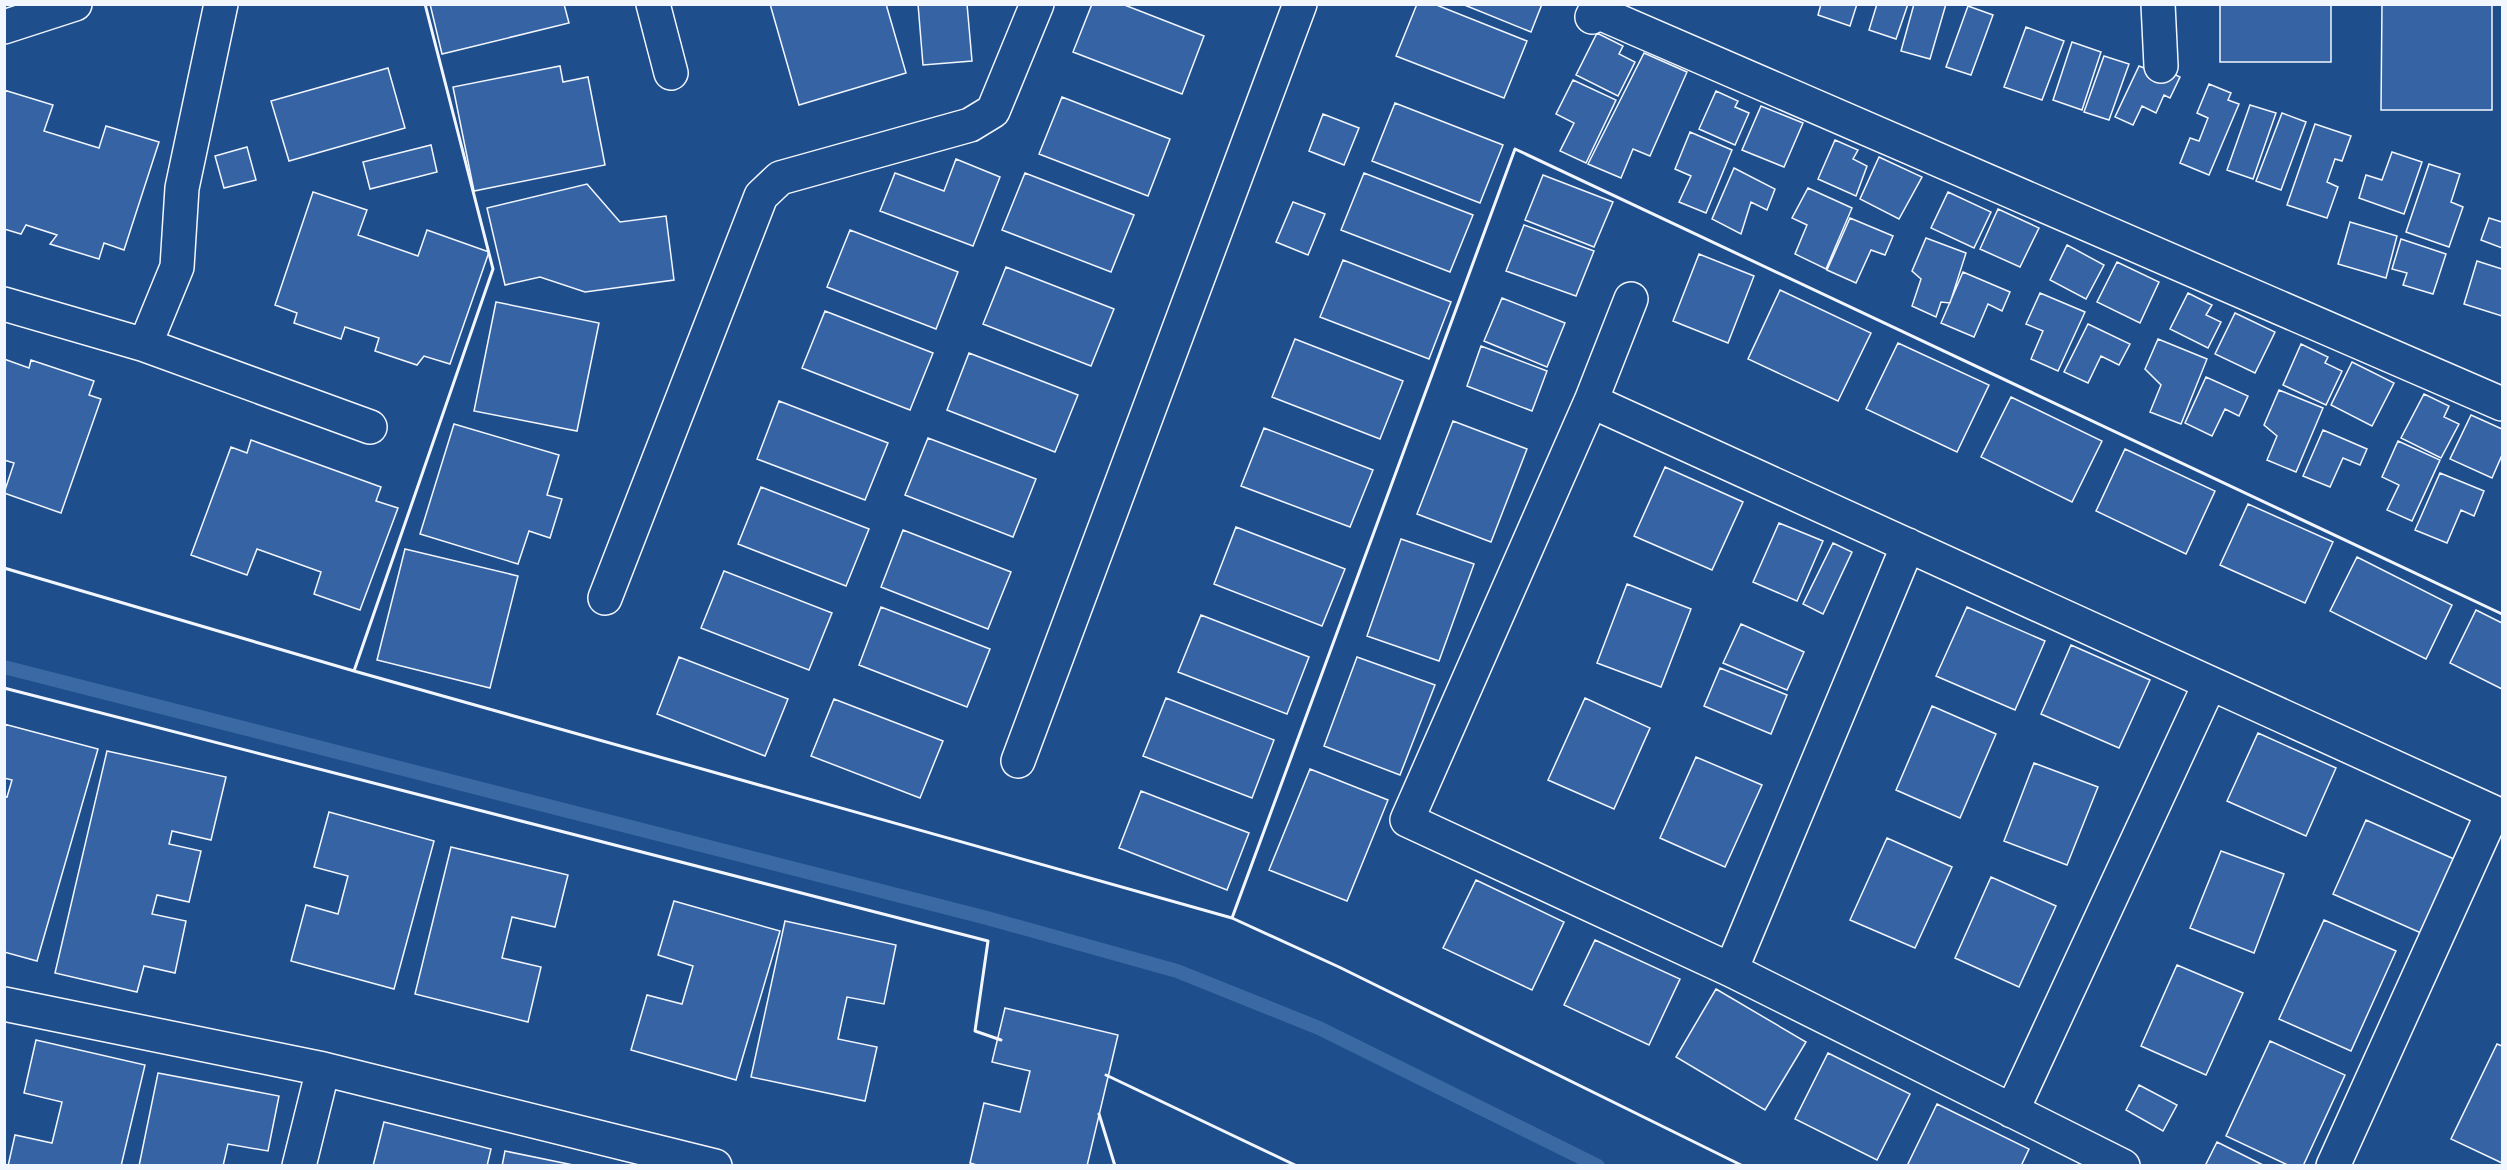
<svg xmlns="http://www.w3.org/2000/svg" width="2507" height="1170" font-family="Manrope,sans-serif">
<style>
.lines{fill:none;stroke-linecap:round;stroke-linejoin:round}
.stream{stroke:#3b69a3;stroke-width:14}
.building{fill:#3563a3;stroke:#f2f6ff;stroke-width:1.5}
.street-casing{stroke:#f2f6ff;stroke-width:36}
.street{stroke:#1f4e8c;stroke-width:33}
.wall{stroke:#f2f6ff;stroke-width:3}
</style>
<rect width="100%" height="100%" fill="#1f4e8c"/>
<g class="lines">
<path class="stream" d="M4 667 987 918 1177 971 1319 1028 1598 1166"/>
</g>
<path class="building" d="M430 4H564L569 23 442 54Z
M770 4H886L906 73 799 105Z
M918 4H967L972 61 923 65Z
M1092 4H1122L1204 36 1182 94 1073 52Z
M1417 4H1434L1527 41 1504 98 1396 56Z
M1462 4H1542L1531 32Z
M1821 4H1857L1850 26 1818 15Z
M1877 4H1908L1896 39 1869 30Z
M1914 4H1946L1930 59 1901 51Z
M2220 4H2331V62H2220Z
M2382 5H2492V110H2381Z
M1968 6 1993 15 1971 75 1946 67Z
M2026 27 2064 41 2042 100 2004 87Z
M1597 33 1623 46 1619 54 1635 62 1618 96 1576 75Z
M2072 42 2101 52 2082 110 2053 100Z
M1644 53 1687 72 1650 156 1633 149 1621 178 1588 164Z
M2104 56 2129 64 2109 120 2084 112Z
M560 66 563 82 588 77 605 165 474 191 453 87Z
M2139 66 2154 72 2160 67 2180 77 2170 98 2164 95 2156 113 2142 106 2133 125 2115 117Z
M388 68 405 128 289 161 271 101Z
M1573 80 1616 100 1586 163 1560 151 1574 123 1556 114Z
M2209 84 2231 93 2228 100 2239 104 2209 175 2180 163 2190 138 2199 141 2208 118 2197 113Z
M4 90 53 105 44 131 99 148 106 126 159 142 124 250 104 243 99 259 50 244 57 235 26 225 21 234 4 229Z
M1716 91 1738 101 1735 107 1749 113 1735 145 1699 129Z
M1062 97 1170 139 1148 196 1039 154Z
M1395 103 1503 145 1480 203 1372 161Z
M2250 105 2276 113 2253 179 2227 170Z
M1761 106 1803 123 1784 167 1742 150Z
M2282 113 2306 122 2281 190 2256 181Z
M1323 114 1359 128 1344 165 1309 151Z
M2315 124 2351 136 2342 161 2335 159 2327 182 2338 187 2327 218 2287 205Z
M1690 132 1732 150 1706 213 1679 202 1691 176 1675 169Z
M1835 140 1858 150 1853 159 1867 166 1856 196 1818 179Z
M431 145 437 172 370 189 363 162Z
M247 147 256 180 224 188 215 156Z
M2392 152 2422 162 2404 214 2359 198 2366 175 2382 180Z
M1879 157 1922 177 1899 219 1860 199Z
M956 159 1000 177 973 246 880 211 895 173 944 191Z
M2429 164 2460 174 2451 202 2463 207 2449 247 2406 232Z
M1734 168 1775 189 1767 210 1751 202 1741 234 1712 219Z
M1025 173 1134 215 1111 272 1002 230Z
M1364 173 1473 215 1450 272 1341 230Z
M1543 175 1613 202 1594 247 1525 220Z
M587 184 620 222 666 216 674 280 585 292 540 277 505 285 487 208Z
M1808 188 1852 208 1826 269 1795 254 1807 225 1792 218Z
M313 192 367 210 358 235 418 256 427 230 489 252 450 364 424 356 417 365 375 351 379 338 345 327 341 339 294 323 297 313 275 305Z
M1948 192 1991 212 1974 248 1931 228Z
M1293 202 1325 214 1308 255 1276 242Z
M1998 209 2039 228 2020 267 1980 249Z
M1850 218 1893 236 1885 255 1871 250 1856 283 1827 270Z
M2489 218 2502 222V248L2481 240Z
M2350 222 2397 236 2386 278 2338 264Z
M1524 225 1594 251 1576 296 1506 271Z
M850 230 958 272 936 329 827 287Z
M1926 238 1966 253 1950 303 1941 302 1936 317 1912 306 1921 279 1912 271Z
M2401 239 2446 254 2433 294 2403 285 2407 273 2392 269Z
M2067 245 2104 265 2086 299 2050 280Z
M1699 254 1754 276 1728 343 1673 321Z
M1343 260 1451 302 1429 359 1320 317Z
M2477 261 2502 269V316L2464 304Z
M2117 262 2159 282 2140 323 2097 302Z
M1006 267 1114 309 1091 366 983 324Z
M1963 272 2010 292 2002 311 1988 304 1974 337 1941 323Z
M1780 290 1871 333 1838 401 1748 359Z
M2040 293 2085 312 2058 371 2031 359 2043 331 2026 324Z
M2188 293 2212 305 2206 315 2221 322 2208 348 2170 329Z
M1502 298 1565 323 1547 367 1484 341Z
M496 302 599 323 577 431 474 411Z
M825 311 933 353 910 410 802 368Z
M2235 313 2275 332 2255 373 2215 354Z
M2088 324 2130 344 2119 365 2101 356 2088 383 2064 372Z
M1295 339 1403 381 1380 439 1272 397Z
M2158 339 2207 359 2181 424 2150 412 2161 385 2145 369Z
M1898 343 1989 385 1957 452 1866 409Z
M2301 344 2328 357 2325 363 2342 371 2326 405 2283 385Z
M1481 346 1547 371 1532 411 1467 386Z
M969 353 1078 395 1055 452 947 410Z
M4 359 29 368 31 360 94 381 89 395 101 399 61 513 4 493 14 463 4 460Z
M2352 362 2394 383 2372 426 2331 405Z
M2206 377 2248 396 2239 416 2225 409 2212 436 2185 423Z
M2279 390 2323 408 2296 472 2267 460 2277 436 2264 425Z
M2424 394 2449 406 2444 417 2459 424 2441 458 2401 438Z
M2011 397 2102 441 2072 502 1981 457Z
M779 401 888 443 865 500 757 459Z
M2471 415 2502 429V455L2492 478 2450 459Z
M1453 421 1527 449 1491 542 1417 514Z
M454 424 559 455 547 495 562 499 550 538 529 531 518 564 420 534Z
M1264 428 1373 470 1350 527 1241 486Z
M2323 430 2367 449 2360 465 2343 458 2330 487 2303 476Z
M928 438 1036 479 1013 537 905 495Z
M251 440 381 487 376 501 398 508 360 610 314 594 321 572 257 549 247 575 191 555 231 447 247 453Z
M2398 441 2440 460 2412 521 2387 510 2399 485 2382 477Z
M2125 449 2215 491 2186 554 2096 511Z
M1665 467 1743 502 1712 570 1634 536Z
M2440 473 2484 491 2474 516 2461 510 2447 543 2415 530Z
M761 487 869 529 846 586 738 544Z
M2248 504 2333 542 2305 603 2220 565Z
M1779 523 1823 541 1797 601 1753 582Z
M1236 527 1345 569 1322 626 1214 584Z
M903 530 1011 572 988 629 881 587Z
M1401 539 1474 564 1439 661 1367 636Z
M1833 543 1852 552 1823 614 1803 604Z
M405 549 518 576 490 688 377 660Z
M2357 557 2452 605 2426 659 2330 611Z
M724 571 832 613 809 670 701 628Z
M1627 584 1691 609 1661 687 1597 663Z
M881 607 990 649 967 707 859 665Z
M1967 607 2045 641 2015 710 1936 676Z
M2476 610 2502 623V689L2450 663Z
M1201 615 1309 657 1287 714 1178 672Z
M1741 624 1804 652 1787 690 1723 663Z
M2071 645 2150 680 2119 748 2041 714Z
M679 657 788 699 765 756 657 714Z
M1357 657 1435 685 1400 775 1324 746Z
M1720 668 1787 695 1771 734 1704 706Z
M1166 698 1274 740 1252 798 1143 756Z
M1585 698 1650 728 1614 809 1548 780Z
M834 699 943 741 920 798 811 756Z
M1932 706 1996 734 1960 818 1896 790Z
M4 724 98 749 37 961 4 952V796L7 797 12 780 4 778Z
M2258 733 2336 768 2306 836 2227 801Z
M107 751 226 777 211 840 172 831 169 844 201 851 189 902 157 895 152 914 186 921 175 973 144 966 137 992 55 973Z
M1696 757 1762 785 1725 867 1660 838Z
M2034 763 2098 787 2067 865 2004 841Z
M1310 769 1388 800 1347 901 1269 870Z
M1141 791 1249 833 1227 890 1119 848Z
M329 812 434 841 394 989 291 961 306 905 338 914 348 876 314 867Z
M2366 820 2454 859 2421 933 2333 894Z
M1887 838 1952 867 1915 948 1850 920Z
M451 847 568 875 555 927 512 917 502 958 541 967 528 1022 415 994Z
M2221 851 2284 874 2254 953 2190 928Z
M1991 877 2056 906 2019 987 1955 958Z
M1476 880 1564 922 1532 990 1443 948Z
M674 901 780 931 736 1080 631 1050 647 995 682 1004 693 966 658 955Z
M2324 920 2396 951 2351 1051 2279 1019Z
M785 921 896 945 884 1004 847 997 838 1039 877 1047 865 1101 751 1077Z
M1595 940 1680 979 1649 1045 1564 1005Z
M2177 965 2243 993 2206 1075 2141 1046Z
M1716 989 1806 1042 1765 1110 1676 1057Z
M1005 1008 1118 1035 1087 1166H980L970 1163 984 1103 1020 1112 1030 1071 992 1062Z
M36 1040 145 1065 121 1166H8L15 1135 52 1143 62 1102 24 1093Z
M2270 1041 2345 1075 2303 1166H2290L2226 1136Z
M2497 1044 2502 1046V1163L2451 1139Z
M1828 1053 1910 1094 1877 1160 1795 1119Z
M158 1073 279 1096 268 1151 228 1144 223 1166H139Z
M2139 1085 2177 1105 2163 1131 2126 1110Z
M1937 1104 2029 1149 2021 1166H1907Z
M384 1122 491 1149 487 1166H373Z
M2217 1142 2265 1166H2205Z
M505 1151 578 1166H502Z"/>
<g class="lines">
<g class="street-casing">
<path id="street" d="M653 4 671 73
M2158 4 2161 66
M1592 17 1595 11 2502 404
M4 27 75 4
M1631 299 1591 401 1407 820 1731 970 2123 1166
M4 304 145 345 370 427
M145 345 177 267 182 188 221 4
M1591 401 2493 812 2333 1166
M605 598 761 196 780 178 970 125 993 111 1037 4
M1018 761 1300 4
M1731 970 1908 545
M4 1004 323 1069 715 1166
M2012 1111 2210 683
M299 1166 323 1069"/>
</g>
<use href="#street" class="street"/>
<path class="wall" d="M4 568 354 671 1232 918
M354 671 493 269 425 4
M4 688 988 941 975 1031 1001 1040
M1106 1075 1297 1166
M1099 1114 1115 1166
M1743 1166 1339 967 1232 918 1515 149 2502 614"/>
</g>
<rect width="2507" height="1170" fill="none" stroke="#f2f6ff" stroke-width="12"/>
</svg>
